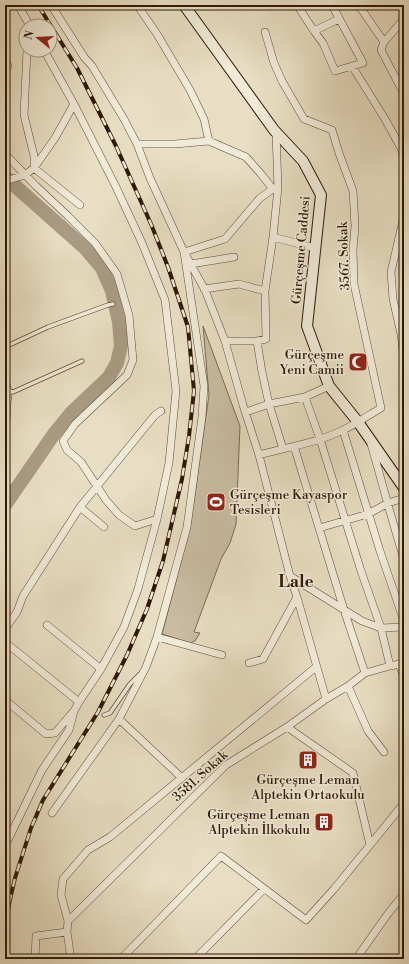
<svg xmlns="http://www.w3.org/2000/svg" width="409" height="964" font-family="'Libre Bodoni',serif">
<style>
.green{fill:#c9bca3;stroke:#7c6a55}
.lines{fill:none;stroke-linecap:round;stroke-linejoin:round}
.river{stroke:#a99b83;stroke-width:14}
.service-casing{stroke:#5e4a36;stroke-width:5}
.minor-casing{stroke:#5e4a36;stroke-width:8}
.tertiary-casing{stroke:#5e4a36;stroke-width:10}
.secondary-casing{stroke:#301807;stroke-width:12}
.service{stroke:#f0ead8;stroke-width:3.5}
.minor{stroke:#f0ead8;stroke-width:7}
.tertiary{stroke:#f0ead8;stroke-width:9}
.secondary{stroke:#f0ead8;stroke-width:10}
.rail-casing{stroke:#301807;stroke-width:4}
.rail{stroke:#f0ead8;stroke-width:2.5;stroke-dasharray:8;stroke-linecap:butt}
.labels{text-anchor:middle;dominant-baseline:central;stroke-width:3;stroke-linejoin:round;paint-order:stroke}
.street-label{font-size:13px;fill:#301807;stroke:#f0ead8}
.poi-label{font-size:13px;fill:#301807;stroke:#f0ead8;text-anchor:end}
.district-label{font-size:17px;font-weight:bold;fill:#301807;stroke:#f0ead8}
</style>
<rect width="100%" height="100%" fill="#e8dec3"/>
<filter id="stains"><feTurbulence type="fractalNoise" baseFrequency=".005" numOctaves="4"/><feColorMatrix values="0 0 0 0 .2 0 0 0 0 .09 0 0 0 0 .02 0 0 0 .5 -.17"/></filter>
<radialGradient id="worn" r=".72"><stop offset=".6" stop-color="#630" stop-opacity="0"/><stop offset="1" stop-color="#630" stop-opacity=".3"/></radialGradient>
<path class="green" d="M203 326 240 426 236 524 230 543 221 559 194 632 200 633 195 641 190 643 162 634 190 528 209 395Z"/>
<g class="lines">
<path class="river" d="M5 177 85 248 102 268 112 291 119 322 121 346 117 363 109 377 72 412 54 434 5 505"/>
<g class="service-casing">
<path id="service" d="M5 347 48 327 108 305 113 304
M8 391 13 392 82 361
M104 715 110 713 130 684 140 674"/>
</g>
<g class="minor-casing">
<path id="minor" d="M18 5 30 26
M51 5 84 57 92 66 124 119 137 144 150 178 184 252 204 386 202 417 187 527 157 637 146 667 119 719 52 813
M137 5 157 34 190 90 204 119 209 141
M297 5 314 31 323 43 335 71 363 63 332 5
M357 5 362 10 384 42
M403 20 384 42 381 50 404 94
M314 31 339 19
M27 50 24 115 34 156V168L80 205
M5 60 8 66 5 68
M352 66 385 119 401 148 404 159
M137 144H175L209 141 246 157 261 174 273 189
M5 154 36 186 68 216 95 243 117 274 129 315 133 360 127 375 75 424 63 441 67 450 81 462 106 500 119 515 135 526 157 519
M5 181 25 175 34 168 55 138 74 104
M278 188 273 189 260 198 225 239 184 252 205 290 225 341 243 405 259 455 290 576
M404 216 391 272 393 299 401 334 404 359
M273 237 315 248
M191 264 234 257
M204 289 239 284 265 291
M225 341H257L266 339 265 291 273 237 278 188 276 133
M257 341 262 372 269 404 283 449
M305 397 320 439 361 571 381 628 390 666
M246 412 269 404 305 397 329 386
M343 430 380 551 404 621
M371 444C382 482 392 521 404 559
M294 446 319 528
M259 455C287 447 317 443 343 430 356 424 369 415 381 408L354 284 353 250 355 226 353 191 339 153 332 130 304 119 282 81 274 63 265 32
M80 507 104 527
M47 625 101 669
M5 629 17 612 23 596 80 507 155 415 161 411
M157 637 222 655
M5 642 79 702
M249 663 263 659 297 597
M399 664 404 677
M365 673 344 610 319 528 368 514 388 503 404 498
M348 686 368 731 384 752
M326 699 297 597 290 576 362 621 381 628 404 627
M5 700 46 734 55 733 73 712
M119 719 182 778
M5 842 8 840 42 770 69 730 74 711 79 702 101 669 124 627 138 589 157 519 169 463 176 391 165 300 142 243 116 187 75 106 44 50
M370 845 404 803
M68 921 61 895 63 879 88 850 110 837 316 667
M35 959 36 936 67 932
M71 959 67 932 68 921 226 765 287 727 326 699 348 686 365 673 390 666 404 663
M121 959 221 856 306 920 334 889 370 845 353 773 287 727
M195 959 264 889
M356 959 387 915 404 894"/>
</g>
<g class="tertiary-casing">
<path id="tertiary" d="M5 384 7 391 5 421"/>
</g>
<g class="secondary-casing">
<path id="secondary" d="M184 5 274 130 303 161 321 195 307 326 329 386 358 422 404 488"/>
</g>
<use href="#service" class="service"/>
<use href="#minor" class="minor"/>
<use href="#tertiary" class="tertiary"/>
<use href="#secondary" class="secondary"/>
<g class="rail-casing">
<path id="rail" d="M5 950V935L9 904 15 878 31 828 43 800 98 712 127 655 147 609 163 561 182 479 189 436 194 391 188 327 168 267 151 224 116 146 77 68 38 5"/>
</g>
<use href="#rail" class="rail"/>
</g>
<defs>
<g id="mosque-square" transform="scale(1)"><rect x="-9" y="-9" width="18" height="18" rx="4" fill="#8f2418" stroke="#f0ead8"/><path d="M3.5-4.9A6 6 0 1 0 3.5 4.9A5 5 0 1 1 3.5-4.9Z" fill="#fff"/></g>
<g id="stadium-square" transform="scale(1)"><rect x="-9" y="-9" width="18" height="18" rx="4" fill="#8f2418" stroke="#f0ead8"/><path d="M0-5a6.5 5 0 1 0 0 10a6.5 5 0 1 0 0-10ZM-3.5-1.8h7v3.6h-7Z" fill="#fff"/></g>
<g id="building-square" transform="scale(1)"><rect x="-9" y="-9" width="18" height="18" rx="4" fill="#8f2418" stroke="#f0ead8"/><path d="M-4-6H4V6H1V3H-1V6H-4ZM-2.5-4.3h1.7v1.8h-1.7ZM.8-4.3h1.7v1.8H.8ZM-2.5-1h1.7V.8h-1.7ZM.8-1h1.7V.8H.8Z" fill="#fff"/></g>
</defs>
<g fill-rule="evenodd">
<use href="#mosque-square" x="358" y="362"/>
<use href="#stadium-square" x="216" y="502"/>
<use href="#building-square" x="308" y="760"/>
<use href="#building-square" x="324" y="822"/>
</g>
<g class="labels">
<g class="street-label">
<text transform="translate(301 250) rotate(-85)">Gürçeşme Caddesi</text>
<text transform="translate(344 256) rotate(-92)">3567. Sokak</text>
<text transform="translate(200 776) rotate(-42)">3581. Sokak</text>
</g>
<g class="poi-label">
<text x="344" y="355">Gürçeşme<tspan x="344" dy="15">Yeni Camii</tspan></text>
<text x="230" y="495" text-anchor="start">Gürçeşme Kayaspor<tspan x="230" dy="15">Tesisleri</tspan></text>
<text x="308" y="780" text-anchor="middle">Gürçeşme Leman<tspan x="308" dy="15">Alptekin Ortaokulu</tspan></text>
<text x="310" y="815">Gürçeşme Leman<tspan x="310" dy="15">Alptekin İlkokulu</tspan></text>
</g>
<g class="district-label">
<text x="296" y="582">Lale</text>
</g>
</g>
<rect width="409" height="964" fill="none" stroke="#e8dec3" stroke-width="20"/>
<rect x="6" y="6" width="397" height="952" fill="none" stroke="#301807" stroke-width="2"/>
<rect x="10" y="10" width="389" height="944" fill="none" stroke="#301807"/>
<g transform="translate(38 38) rotate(288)"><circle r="19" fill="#f0ead8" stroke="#a39684"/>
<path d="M0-3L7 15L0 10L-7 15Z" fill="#8f2418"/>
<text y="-6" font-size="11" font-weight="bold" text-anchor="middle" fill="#301807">N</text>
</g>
<rect width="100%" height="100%" filter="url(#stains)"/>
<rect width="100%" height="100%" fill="url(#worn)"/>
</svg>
